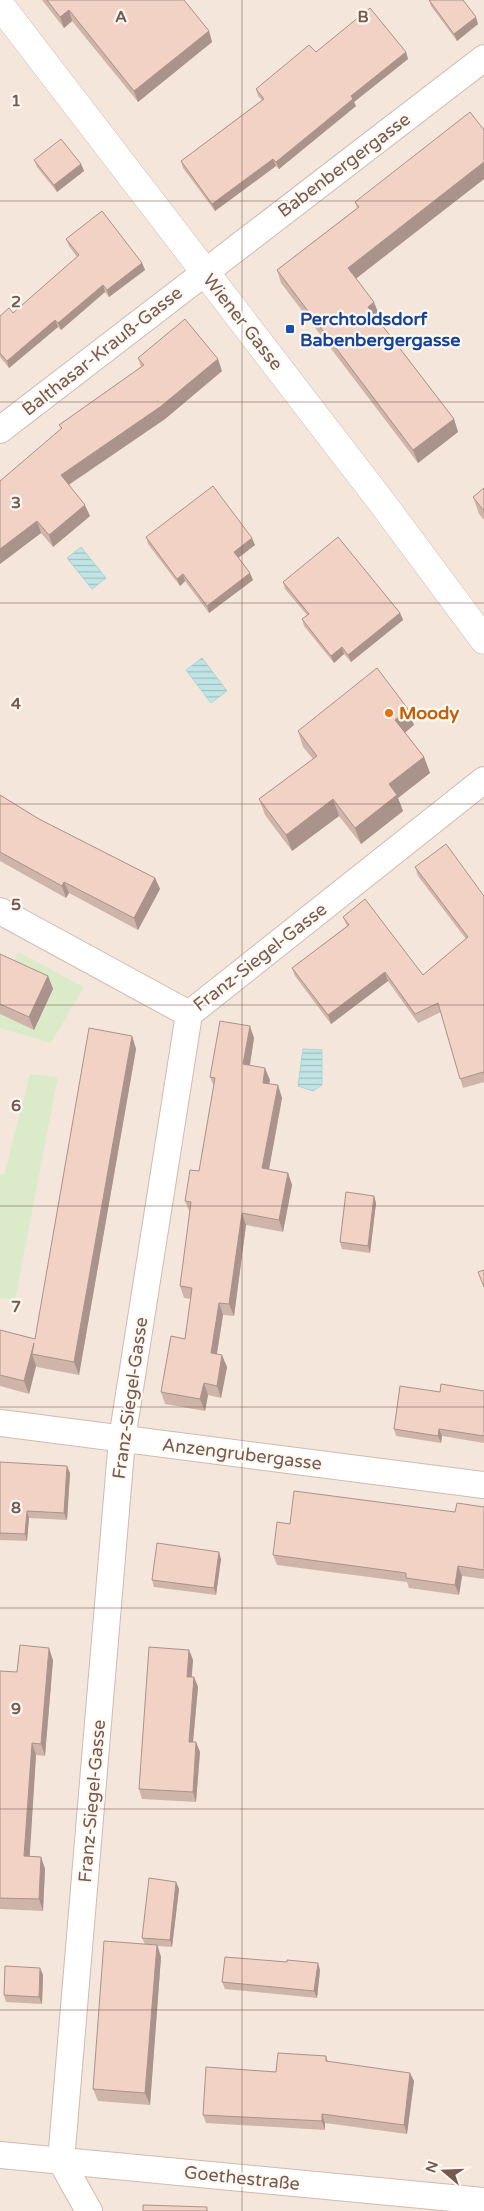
<svg xmlns="http://www.w3.org/2000/svg" width="484" height="2211" font-family="'Varela Round',sans-serif">
<style>
.residential{fill:#f4e6db}
.green{fill:#dbebca}
.water{fill:url(#water-rules);stroke:#a7d6d8}
.lines{fill:none;stroke-linecap:round;stroke-linejoin:round}
.minor-casing{stroke:#cfbbb1;stroke-width:28}
.secondary-casing{stroke:#d5bdb1;stroke-width:29}
.minor{stroke:#fff;stroke-width:26}
.secondary{stroke:#fff;stroke-width:28}
.wall{fill:#cfb5a9}
.shaded-wall{fill:#a9938a}
.building{fill:#f1d2c5;stroke:#a9938a}
.grid{fill:none;stroke:#78594f;stroke-width:1;stroke-opacity:0.55}
.transit-dot{fill:#1a4fb4;stroke:#fff9f3;stroke-width:2}
.food-dot{fill:#e8710a;stroke:#fff9f3;stroke-width:2}
.labels{text-anchor:middle;dominant-baseline:central;stroke-width:4.5;stroke-linejoin:round;paint-order:stroke}
.street-label{font-size:18px;fill:#78594f;stroke:#fff9f3}
.transit-label{font-size:18px;font-weight:bold;fill:#164399;stroke:#fff9f3;text-anchor:start}
.food-label{font-size:18px;font-weight:bold;fill:#c56008;stroke:#fff9f3;text-anchor:start}
.grid-label{font-size:16px;text-anchor:middle;font-weight:bold;fill:#78594f;stroke:#fff9f3;stroke-width:4.5;stroke-linejoin:round;paint-order:stroke}
</style>
<defs>
<pattern id="water-rules" width="6" height="5" patternUnits="userSpaceOnUse" patternTransform="scale(1.25)"><rect width="6" height="5" fill="#c1e5e6"/><path d="M0 2.5h6" fill="none" stroke="#a2bdbd"/></pattern>
</defs>
<rect width="100%" height="100%" fill="#fcf4ed"/>
<path class="residential" d="M0 0H484V2211H0Z"/>
<path class="green" d="M18 952 84 987 51 1043 0 1028V1014L34 1030 10 969Z
M30 1074 58 1077 15 1300 0 1298V1175H4Z"/>
<path class="water" d="M81 547 106 578 92 589 67 558Z
M202 658 227 691 211 703 186 670Z
M303 1049 322 1050V1085L313 1091 298 1086Z"/>
<g class="lines">
<g class="minor-casing">
<path id="minor" d="M0 430 484 58
M0 911 189 1014
M0 1423 484 1485
M0 2155 484 2201
M89 2211 61 2161 122 1439 189 1014 484 780"/>
</g>
<g class="secondary-casing">
<path id="secondary" d="M0 5 383 504 484 640"/>
</g>
<use href="#minor" class="minor"/>
<use href="#secondary" class="secondary"/>
</g>
<path class="wall" d="M42 0H184L209 31 212 42 138 102 72 21 64 28Z
M429 0 478 24 457 41 431 6Z
M316 52H406L408 59 354 102 356 106 279 169 276 166 215 211 183 168 181 161 262 100 258 96 256 89Z
M484 130V179L356 278 379 315 376 317 454 419 458 432 418 463 281 283 277 270 357 208 355 202Z
M34 160 81 164 84 171 57 192 37 167Z
M66 239 142 263 145 270 109 297 105 292 61 330 58 327 9 368 0 357V316L13 313 77 257 69 246Z
M138 358 222 371 165 419 69 485 90 516 53 547 41 533 0 564 61 429 59 425 141 367Z
M484 488V520L479 514 473 497Z
M146 537 255 545 238 557 253 580 209 613 185 581 180 586 148 544Z
M283 582 400 613 403 620 351 662 344 654 334 663 304 626 302 619 307 615 285 589Z
M414 725 405 732 424 757 430 773 398 798 403 811 361 844 339 816 292 851 265 815 259 799 313 759 303 747 298 731Z
M0 795 39 819 155 878 160 889 138 930 69 893 66 898 0 861Z
M415 867 484 896V1082L463 1088 441 1012 418 1023 388 981 331 1024 295 976 292 968 347 926 343 917 423 975 466 939 418 876Z
M0 954 48 976 53 989 34 1030 0 1014Z
M132 1036 136 1049 79 1375 37 1367 36 1366 29 1394 0 1386V1330L35 1339Z
M254 1038 250 1065 270 1080 269 1084 282 1098 269 1169 288 1173 292 1185 283 1232 246 1225 234 1316 223 1315 217 1354 227 1367 221 1398 208 1395 205 1411 165 1404 161 1392 185 1339 191 1299 184 1298 180 1286 190 1213 185 1201 199 1171 214 1087 210 1077Z
M374 1196 376 1203 370 1253 342 1249 340 1242Z
M484 1391V1443L442 1436 441 1443 396 1436 394 1429 440 1392Z
M0 1462 70 1473 67 1520 29 1518 27 1541 0 1540Z
M484 1507V1579L462 1576 459 1595 409 1588 407 1582 277 1565 273 1555 290 1524 455 1512Z
M221 1559 216 1595 154 1587 152 1580Z
M189 1650 193 1660 191 1677H194L198 1687 193 1742 200 1752 196 1802 142 1799 139 1789Z
M53 1660 45 1756 36 1755 29 1856 41 1857 45 1869 43 1911 0 1909V1671L17 1672Z
M176 1882 179 1889 172 1947 158 1946 161 1957 150 2105 98 2101 93 2089 145 1944 142 1938Z
M40 1968 43 1975 42 2004 6 2002 4 1995Z
M320 1970 317 1998 225 1989 222 1982Z
M326 2056 328 2062 414 2081 407 2134 325 2123V2130L206 2123 203 2115 276 2072Z"/>
<path class="shaded-wall" d="M69 10 72 21 64 28 60 17Z
M476 17 478 24 457 41 454 34Z
M209 31 212 42 138 102 134 91Z
M406 52 408 59 354 102 356 106 279 169 276 162 351 96Z
M273 159 276 166 215 211 212 204Z
M484 162V179L353 281 348 268Z
M81 164 84 171 57 192 54 185Z
M142 263 145 270 109 297 107 290Z
M103 285 105 292 61 330 58 323Z
M374 302 379 315 373 320 368 307Z
M55 320 58 327 9 368 7 361Z
M218 359 222 371 165 419 65 487 61 475Z
M454 419 458 432 418 463 413 450Z
M85 505 90 516 53 547 49 535Z
M37 521 41 533 0 564V549Z
M252 538 255 545 237 559 234 552Z
M250 573 253 580 209 613 207 606Z
M183 574 185 581 180 586 177 579Z
M400 613 403 620 351 662 348 655Z
M342 647 344 654 334 663 331 656Z
M408 709 414 725 401 736 395 720Z
M424 757 430 773 398 798 403 811 361 844 355 828 389 784Z
M333 799 339 816 292 851 286 835Z
M155 878 160 889 138 930 134 918Z
M64 882 69 893 66 898 62 886Z
M385 972 388 981 331 1024 328 1015Z
M48 976 53 989 34 1030 29 1017Z
M250 1026 254 1038 248 1076 243 1064Z
M132 1036 136 1049 79 1375 74 1362Z
M265 1068 270 1080 267 1095 263 1083Z
M278 1085 282 1098 267 1180 262 1168Z
M288 1173 292 1185 283 1232 279 1220Z
M374 1196 376 1203 370 1253 368 1246Z
M242 1213 246 1225 234 1316 229 1304Z
M219 1303 223 1315 215 1365 211 1353Z
M34 1343 32 1354 36 1366 29 1394 24 1381Z
M222 1355 227 1367 221 1398 217 1386Z
M204 1383 208 1395 205 1411 200 1399Z
M439 1429 442 1436 441 1443 438 1436Z
M67 1466 70 1473 67 1520 64 1513Z
M27 1511 29 1518 27 1541 25 1534Z
M219 1552 221 1559 216 1595 214 1588Z
M458 1566 462 1576 459 1595 455 1585Z
M49 1648 53 1660 45 1756 41 1744Z
M189 1650 193 1660 191 1687 187 1677Z
M194 1677 198 1687 192 1752 189 1742Z
M196 1742 200 1752 196 1802 193 1792Z
M32 1743 36 1755 29 1868 24 1856Z
M41 1857 45 1869 43 1911 39 1899Z
M176 1882 179 1889 172 1947 170 1940Z
M157 1945 161 1957 150 2105 145 2093Z
M318 1963 320 1970 317 1998 314 1991Z
M40 1968 43 1975 42 2004 39 1997Z
M410 2073 414 2081 407 2134 404 2125Z
M322 2114 325 2123V2130L322 2121Z"/>
<path class="building" d="M47 0H184L209 31 134 91 69 10 60 17Z
M429 0H463L476 17 454 34Z
M370 8 406 52 351 96 353 99 276 162 273 159 212 204 181 161 264 99 256 89 309 45 316 52Z
M470 112 484 130V162L348 268 374 302 368 307 454 419 413 450 277 270 359 207 355 202Z
M61 139 81 164 54 185 34 160Z
M102 211 142 263 107 290 103 285 58 323 55 320 7 361 0 353V316L9 308 13 313 79 255 66 239Z
M185 319 218 359 160 407 61 475 85 505 49 535 37 521 0 549V481L62 428 59 425 144 365 138 358Z
M213 486 252 538 234 552 250 573 207 606 183 574 177 579 146 537Z
M484 488V511L473 497Z
M338 537 400 613 348 655 342 647 331 656 302 619 309 614 283 582Z
M377 668 408 709 395 720 424 757 389 784 397 795 355 828 333 799 286 835 259 799 317 756 298 731Z
M0 795 39 819 155 878 134 918 64 882 62 886 0 852Z
M446 844 484 896V1074L483 1072 460 1079 438 1003 415 1014 385 972 328 1015 292 968 349 925 343 917 365 899 423 975 468 937 415 867Z
M0 954 48 976 29 1017 0 1004Z
M220 1021 250 1026 243 1064 265 1068 263 1083 278 1085 262 1168 288 1173 279 1220 242 1213 229 1304 219 1303 211 1353 222 1355 217 1386 204 1383 200 1399 161 1392 171 1336 185 1339 192 1288 180 1286 191 1202 185 1201 190 1170 199 1171 215 1078 210 1077Z
M89 1028 132 1036 74 1362 32 1354 34 1343 24 1381 0 1375V1330L35 1339Z
M346 1192 374 1196 368 1246 340 1242Z
M484 1270V1287L478 1272Z
M441 1384 484 1391V1436L439 1429 438 1436 394 1429 400 1386 440 1392Z
M0 1462 67 1466 64 1513 27 1511 25 1534 0 1533Z
M294 1491 455 1512 457 1503 484 1507V1570L458 1566 455 1585 406 1578V1573L273 1555 277 1522 290 1524Z
M157 1543 219 1552 214 1588 152 1580Z
M20 1645 49 1648 41 1744 32 1743 24 1856 41 1857 39 1899 0 1898V1671L17 1672Z
M149 1647 189 1650 187 1677H194L189 1742H196L193 1792 139 1789Z
M149 1878 176 1882 170 1940 142 1938Z
M104 1941 157 1945 145 2093 93 2089Z
M225 1957 287 1962V1960L318 1963 314 1991 222 1982Z
M5 1966 40 1968 39 1997 4 1995Z
M278 2053 326 2056V2061L410 2073 404 2125 322 2114V2121L203 2115 206 2067 276 2072Z
M143 2205 207 2207V2211H143Z"/>
<path class="grid" d="M242 0V2211M0 201H484M0 402H484M0 603H484M0 804H484M0 1005H484M0 1206H484M0 1407H484M0 1608H484M0 1809H484M0 2010H484"/>
<rect class="transit-dot" x="285" y="324" width="10" height="10" rx="2.5"/>
<circle class="food-dot" cx="389" cy="713" r="5"/>
<g class="labels">
<g class="street-label">
<text transform="translate(344 165) rotate(-37)">Babenbergergasse</text>
<text transform="translate(243 322) rotate(52)">Wiener Gasse</text>
<text transform="translate(102 351) rotate(-38)">Balthasar-Krauß-Gasse</text>
<text transform="translate(260 957) rotate(-38)">Franz-Siegel-Gasse</text>
<text transform="translate(130 1398) rotate(-82)">Franz-Siegel-Gasse</text>
<text transform="translate(242 1454) rotate(7)">Anzengrubergasse</text>
<text transform="translate(92 1801) rotate(-85)">Franz-Siegel-Gasse</text>
<text transform="translate(242 2178) rotate(6)">Goethestraße</text>
</g>
<g class="transit-label">
<text x="300" y="319">Perchtoldsdorf<tspan x="300" dy="21">Babenbergergasse</tspan></text>
</g>
<g class="food-label">
<text x="399" y="713">Moody</text>
</g>
</g>
<g class="grid-label">
<text x="121" y="22">A</text>
<text x="363" y="22">B</text>
<text x="16" y="106">1</text>
<text x="16" y="307">2</text>
<text x="16" y="508">3</text>
<text x="16" y="709">4</text>
<text x="16" y="910">5</text>
<text x="16" y="1111">6</text>
<text x="16" y="1312">7</text>
<text x="16" y="1513">8</text>
<text x="16" y="1714">9</text>
</g>
<g transform="translate(444 2171) rotate(289)" stroke="#fff9f3" stroke-width="4" paint-order="stroke">
<path d="M0-4L9 19L0 12L-9 19Z" fill="#78594f"/>
<text y="-8" font-size="14" font-weight="bold" text-anchor="middle" fill="#78594f">N</text>
</g>
</svg>
